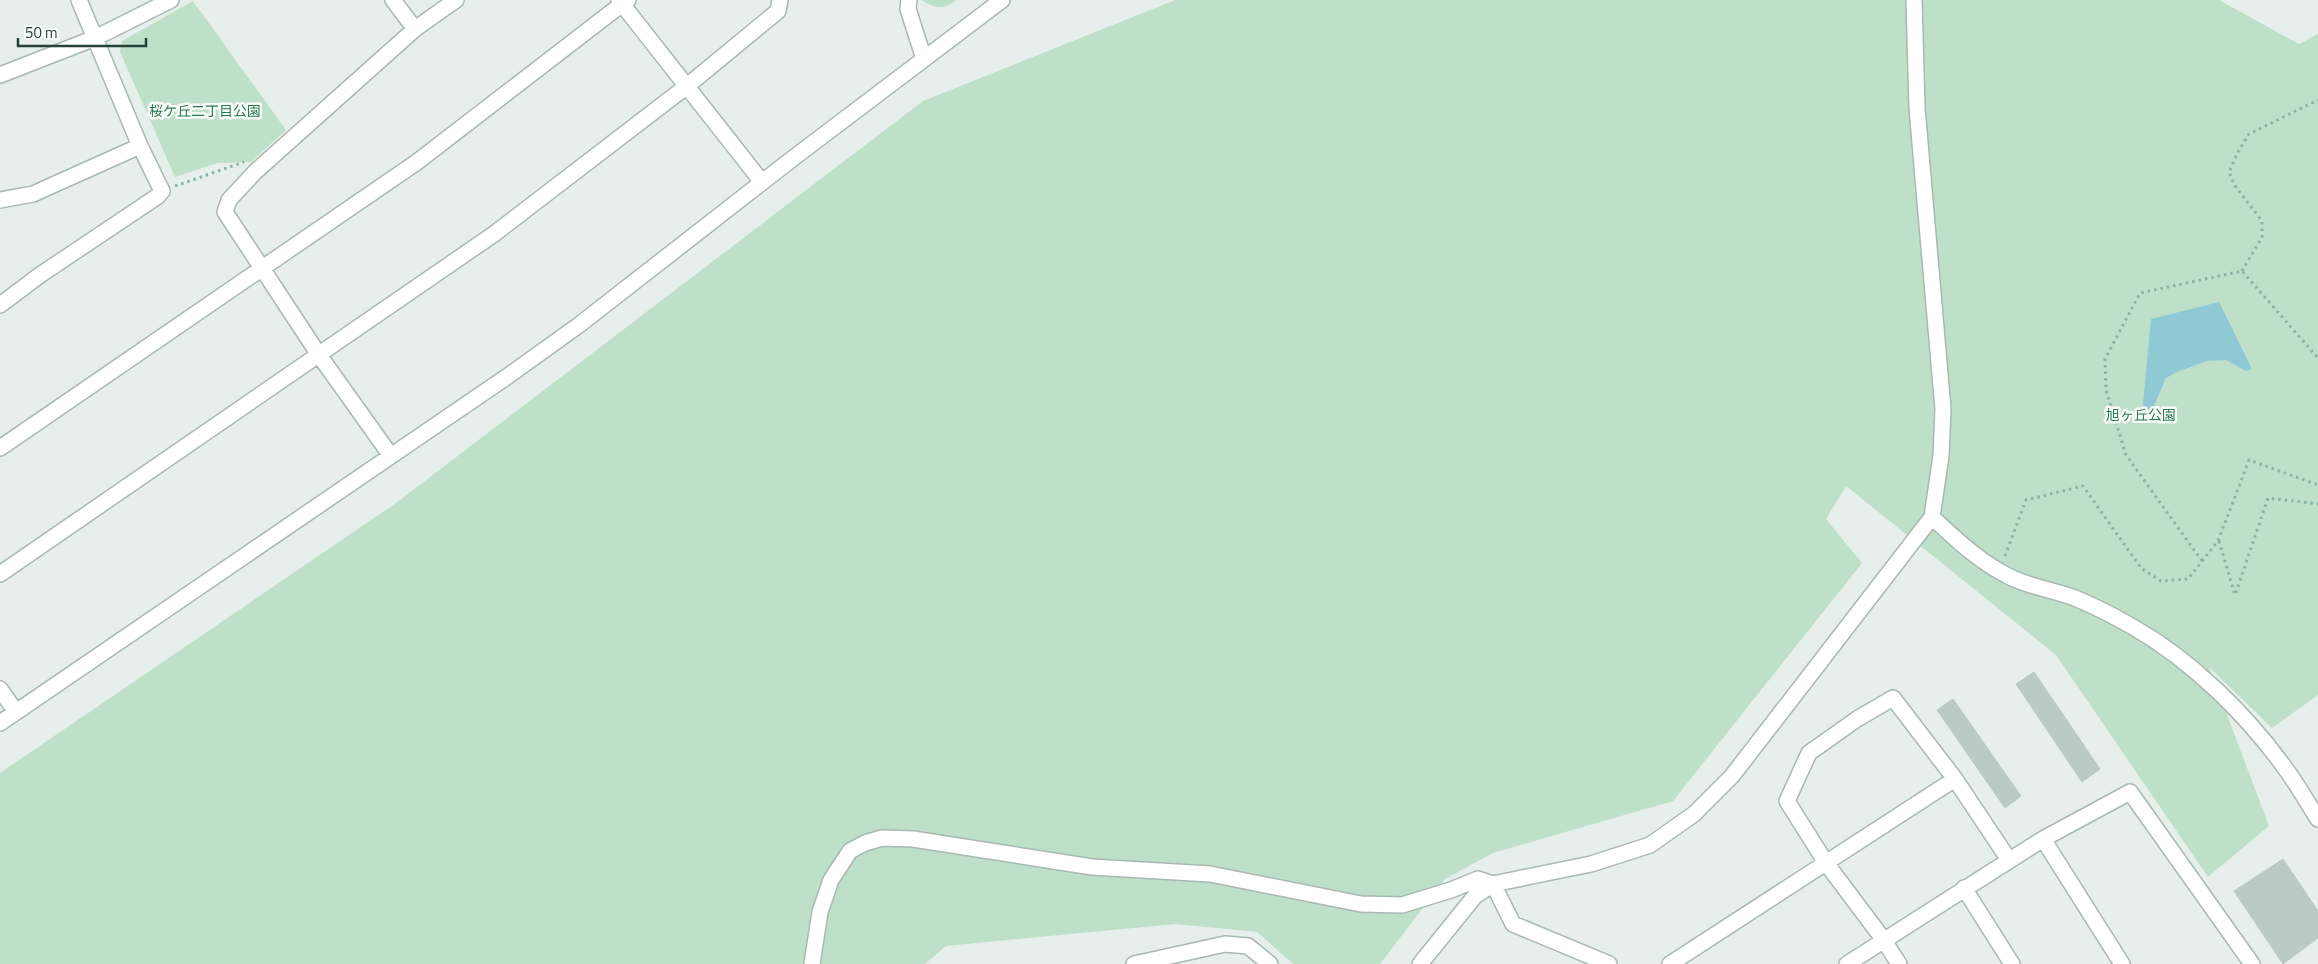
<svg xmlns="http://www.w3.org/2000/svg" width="2318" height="964" font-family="'Titillium Web','Noto Sans JP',sans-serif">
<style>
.green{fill:#bfe0c8}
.water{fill:#8ec9d4}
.building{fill:#bbcac4;stroke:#b8c9c2}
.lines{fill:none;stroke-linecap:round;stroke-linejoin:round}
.minor-casing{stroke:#a8b8b2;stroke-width:18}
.path{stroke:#86b3a5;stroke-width:3;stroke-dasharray:2.5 4;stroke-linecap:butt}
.minor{stroke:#fff;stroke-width:15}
.labels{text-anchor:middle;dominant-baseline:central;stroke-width:5;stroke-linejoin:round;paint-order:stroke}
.park-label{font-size:14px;fill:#2d7a4b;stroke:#f7fbf9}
</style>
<rect width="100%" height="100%" fill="#e6efeb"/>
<path class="green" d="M921 0H956C943 11 935 8 921 0Z
M1175 0H2219L2299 44 2318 34V695L2272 728 2209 667 2269 826 2208 877 2056 655 1846 486 1826 519 1862 563 1673 801 1493 853 1445 879 1380 964H1293L1257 932 1175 924 946 946 925 964H0V773L396 503 923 101Z
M193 1 286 130 251 162 217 163 175 177 120 52 122 41Z"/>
<path class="water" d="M2219 302 2252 369 2246 371 2226 360 2207 361 2177 372 2166 378 2151 413 2142 414 2151 319Z"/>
<path class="building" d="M2034 672 2100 769 2082 782 2016 684Z
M1953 699 2021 796 2005 808 1937 710Z
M2283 859 2318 911V938L2283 964 2234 891Z"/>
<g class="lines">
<g class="minor-casing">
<path id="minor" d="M393 0 415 29
M628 0 622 4 762 182
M909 0 908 9 924 59
M0 75 95 38 171 0
M0 200 33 194 140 146
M0 305 40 275 158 196 162 191 140 146 79 0
M0 448 417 162 622 4 619 0
M391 456 319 355 225 212 229 200 255 172 415 29 456 0
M1932 517C1957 540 1978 561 2010 577 2030 587 2054 590 2075 598 2094 606 2114 616 2133 627 2191 660 2246 714 2285 768 2297 784 2307 802 2318 819
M0 574 494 234 687 86 778 11 780 0
M0 689 16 712
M0 723 508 376 579 325 792 159 1002 0
M2043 839 2122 964
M1964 888 2012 964
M812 964 820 912 831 880 850 851 865 843 882 838 913 839 1092 867 1210 874 1361 904 1402 905 1451 890 1478 879 1493 884 1513 924 1609 964
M1134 964 1225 944 1248 946 1270 964
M1420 964 1475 896 1493 884 1591 864 1650 845 1694 814 1732 776 1932 517 1941 456 1943 409 1917 108 1914 0
M1670 964 1955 779
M1847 964 2043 839 2130 792 2252 964
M1899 964 1883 939 1826 863 1787 801 1809 753 1857 719 1893 698 1955 779 2009 860"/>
</g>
<path class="path" d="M175 186 244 162
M2242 271 2262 237V221L2235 186 2229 172 2238 152 2249 134 2318 100
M2219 541 2235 595 2268 498 2318 504
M2005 556 2026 500 2083 486 2141 568 2161 581 2188 579 2218 541 2249 460 2318 485
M2202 561 2126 455 2106 390 2105 359 2140 293 2242 271 2318 358"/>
<use href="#minor" class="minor"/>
</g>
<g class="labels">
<g class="park-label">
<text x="205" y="110">桜ケ丘二丁目公園</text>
<text x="2141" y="414">旭ヶ丘公園</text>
</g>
</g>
<path d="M18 38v8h128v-8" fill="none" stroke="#24423a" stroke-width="2.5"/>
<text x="25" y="38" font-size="15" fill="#24423a" stroke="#f7fbf9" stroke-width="4" paint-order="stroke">50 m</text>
</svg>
